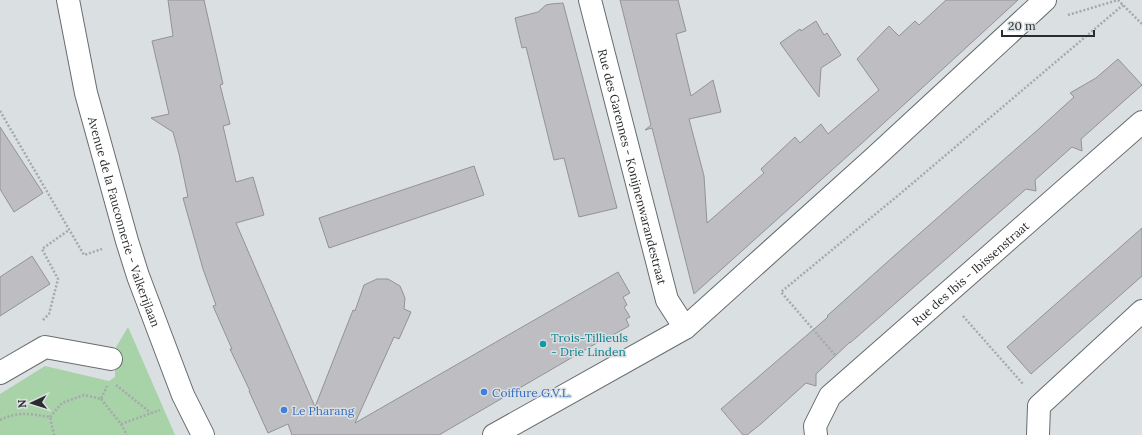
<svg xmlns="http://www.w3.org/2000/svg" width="1142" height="435" font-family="Lora,serif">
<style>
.green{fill:#a8d2a7}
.building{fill:#bebdc1;stroke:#939297}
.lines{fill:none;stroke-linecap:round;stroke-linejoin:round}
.minor-casing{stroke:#686c6f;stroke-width:24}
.tertiary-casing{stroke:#686c6f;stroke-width:24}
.path{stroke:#a5a9ab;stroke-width:2.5;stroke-dasharray:2 2;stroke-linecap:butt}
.minor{stroke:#fff;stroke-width:22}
.tertiary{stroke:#fff;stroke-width:22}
.culture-dot{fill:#0f9aa8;stroke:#dadfe2;stroke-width:1.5}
.shop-dot{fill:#3f7fe0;stroke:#dadfe2;stroke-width:1.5}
.labels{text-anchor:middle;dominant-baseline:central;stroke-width:3;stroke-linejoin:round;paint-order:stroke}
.street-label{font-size:12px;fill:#2a2c2d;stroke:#dadfe2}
.culture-label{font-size:12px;fill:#0d838f;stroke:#dadfe2;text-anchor:start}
.shop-label{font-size:12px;fill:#366cbe;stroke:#dadfe2;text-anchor:start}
</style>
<rect width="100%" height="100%" fill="#dadfe2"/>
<path class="green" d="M128 327 175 435H0V394L45 366 109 381 115 377V349Z"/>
<path class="building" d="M168 0H204L223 84 220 85 230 124 223 126 236 182 253 177 264 215 236 223 315 407 353 310 355 311 364 285 377 279H388L400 286 405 298 404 309 411 312 399 339 394 337 355 423 618 272 630 293 623 297 627 305 624 307 630 317 626 319 629 326 602 341V340L439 435H292L288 424 268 433 249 391H250L230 349H232L213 306 216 305 203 269 183 198 188 197 179 154 173 132 151 118 169 114 152 41 173 36Z
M620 0H678L686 31 676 34 691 96 713 80 721 112 689 119 704 176 707 223 764 173 761 169 795 137 800 143 821 124 828 134 879 90 857 59 889 26 899 36 915 21 919 25 946 0H1018L861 144 694 294 652 128 645 130 651 125Z
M563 3 617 208 579 217 564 158 554 160 526 47 522 48 515 18 538 12 546 5 551 4Z
M816 21 824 35 827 33 841 55 821 68 819 97 780 43 800 29 801 31Z
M1118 59 1142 85 1081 139 1082 151 1072 147 1035 180 1036 191 1026 189 850 343V342L816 374V386L806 383 762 423 747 435H743L721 409 828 317 827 316 894 256 1041 127 1074 97 1070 93 1096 78Z
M0 127 43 193 14 212 0 189Z
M474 166 484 195 329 248 319 218Z
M1142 228V276L1031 374 1007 347Z
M32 256 50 284 0 316V277Z"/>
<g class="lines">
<g class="minor-casing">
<g id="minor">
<path id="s1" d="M590 0 667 300 685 328"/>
<path d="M0 373 45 347 111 359"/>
<path d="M494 435 685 328 874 158 1045 0"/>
<path id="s2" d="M816 435 815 426 830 396 1142 122"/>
<path d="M1038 435 1039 406 1142 311"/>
</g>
</g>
<g class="tertiary-casing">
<g id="tertiary">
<path id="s3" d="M68 0 86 93 127 241 138 276 183 395 203 435"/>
</g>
</g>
<path class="path" d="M1068 15 1118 0 1142 24
M0 111 84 255 102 249
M963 316 1023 384
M43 320 49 314 58 279 42 249 69 230
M835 355 781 292 901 193 1123 5
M116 385 151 413
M101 399 121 424 127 435
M50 417 62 403 84 395 101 399 107 386
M0 420C19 411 30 414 50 417L54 435
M121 424 160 410"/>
<use href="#minor" class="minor"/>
<use href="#tertiary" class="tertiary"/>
</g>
<circle class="culture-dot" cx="543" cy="344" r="4"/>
<g class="shop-dot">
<circle cx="484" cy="392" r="4"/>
<circle cx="284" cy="410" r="4"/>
</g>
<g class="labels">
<g class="street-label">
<text stroke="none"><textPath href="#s1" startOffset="172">Rue des Garennes - Konijnenwarandestraat</textPath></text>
<text stroke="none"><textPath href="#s3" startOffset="229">Avenue de la Fauconnerie - Valkerijlaan</textPath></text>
<text stroke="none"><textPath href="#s2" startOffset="229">Rue des Ibis - Ibissenstraat</textPath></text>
</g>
<g class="culture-label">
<text x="551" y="337">Trois-Tillieuls<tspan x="551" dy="14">- Drie Linden</tspan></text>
</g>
<g class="shop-label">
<text x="492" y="392">Coiffure G.V.L.</text>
<text x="292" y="410">Le Pharang</text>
</g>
</g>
<g transform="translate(32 403) rotate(266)" stroke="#dadfe2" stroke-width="3" paint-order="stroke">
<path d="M0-3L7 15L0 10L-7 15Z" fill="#2a2c2d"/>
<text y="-6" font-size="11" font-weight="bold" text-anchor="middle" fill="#2a2c2d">N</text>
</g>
<path d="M1002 30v6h92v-6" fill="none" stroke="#2a2c2d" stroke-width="2"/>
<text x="1008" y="30" font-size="12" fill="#2a2c2d" stroke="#dadfe2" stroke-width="3" paint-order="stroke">20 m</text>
</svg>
